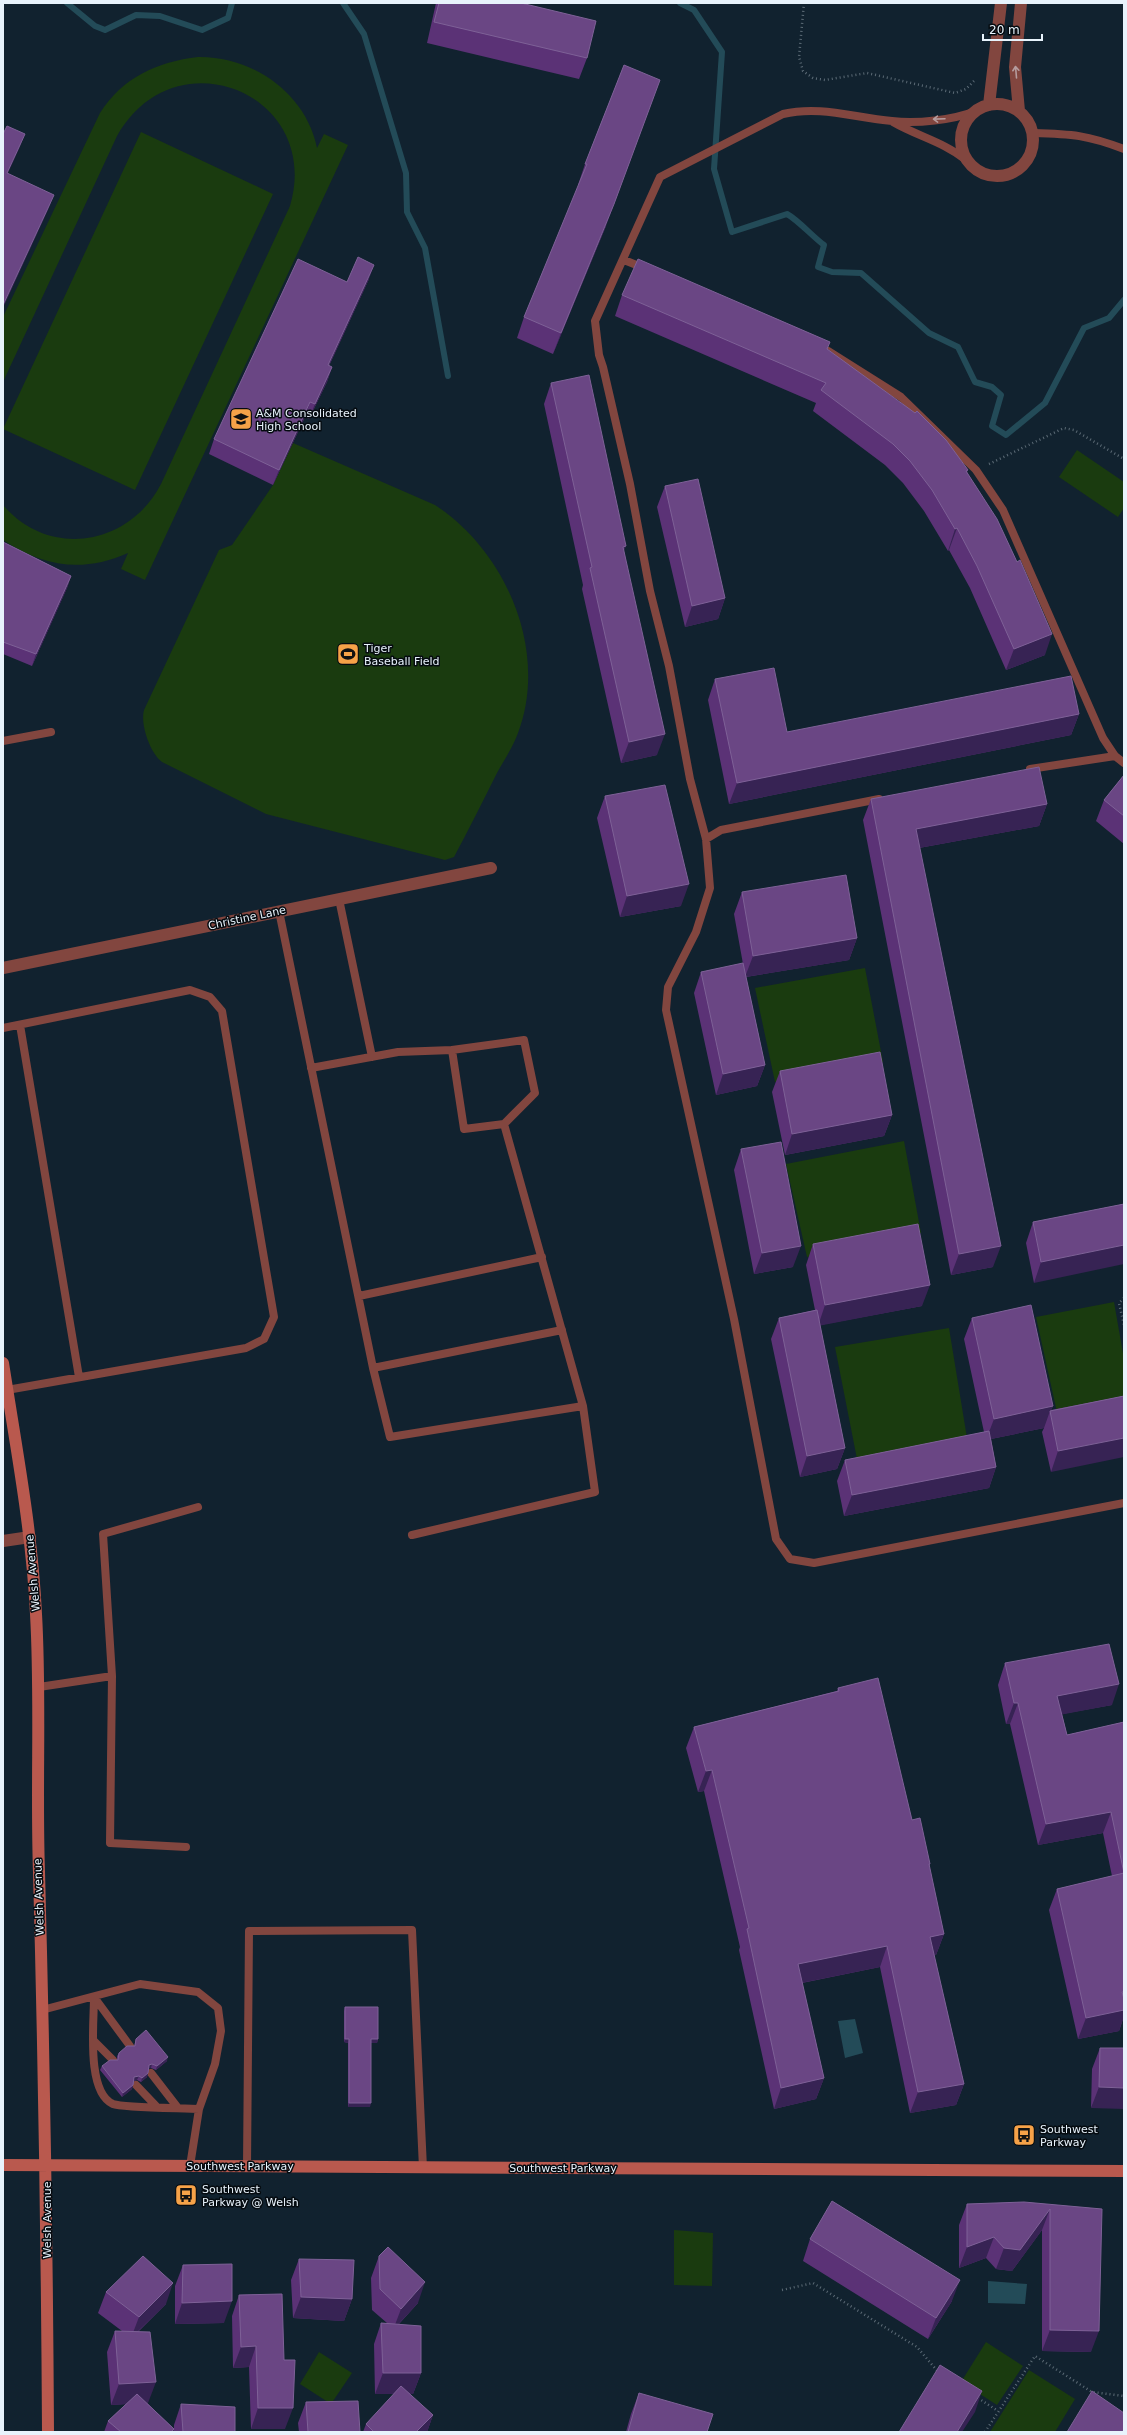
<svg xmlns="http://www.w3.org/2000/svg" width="1127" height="2435" font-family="'DejaVu Sans',sans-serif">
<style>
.green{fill:#1a3b0f}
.water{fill:#234b58}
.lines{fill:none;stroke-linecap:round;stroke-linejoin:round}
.stream{stroke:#234b58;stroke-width:6}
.path{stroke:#5c6b76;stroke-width:2.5;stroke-dasharray:1 3;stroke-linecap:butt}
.lane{stroke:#82463f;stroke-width:8}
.street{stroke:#82463f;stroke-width:12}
.secondary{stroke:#b9594e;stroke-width:12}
.wall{fill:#5b3276}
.shaded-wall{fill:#372354}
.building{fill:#6a4684;stroke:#7e6197}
.oneway{stroke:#b59c9e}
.labels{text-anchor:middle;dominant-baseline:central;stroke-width:3;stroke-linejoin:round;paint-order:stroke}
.poi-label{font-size:11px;fill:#e8f3fc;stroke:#050b10;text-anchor:start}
.street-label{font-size:11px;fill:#e8f3fc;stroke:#050b10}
</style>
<rect width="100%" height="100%" fill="#11222f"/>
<path class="green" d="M198 57C252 56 306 93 317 148L324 134 348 145 145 580 121 569 128 553C83 573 44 567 3 540V505C49 559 129 546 161 484L290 206C323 94 175 33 117 136L3 382V317L100 113C123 77 157 62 198 57Z
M141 132 273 194 135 490 3 429Z
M293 443 435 505C506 551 549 651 518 733 513 747 504 760 497 773 483 801 469 829 454 857L445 860 266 814 162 762C150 753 140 724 144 710L219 550 232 545 273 485Z
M1077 450 1124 482V508L1118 517 1059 477Z
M865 968 883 1062 775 1082 755 988Z
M904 1141 921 1233 807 1257 786 1164Z
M1114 1302 1124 1359V1403L1058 1417 1036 1317Z
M949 1328 967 1438 857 1459 835 1347Z
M674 2230 713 2233 712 2286 674 2285Z
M986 2342 1023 2366 997 2405 961 2382Z
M319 2352 352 2373 331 2404 300 2384Z
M1029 2370 1075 2399 1055 2432H990Z"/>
<path class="water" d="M855 2019 863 2053 845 2058 838 2021Z
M988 2281 1027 2284 1025 2304 988 2303Z"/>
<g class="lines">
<path class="stream" d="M67 3 95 26 105 30 136 15 160 16 202 30 228 18 232 3
M343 3 364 34 406 173 407 212 425 248 448 376
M680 3 694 10 722 52 714 169 732 232 787 214C798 220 813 237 824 245L818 267 832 272 861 273 929 333 958 347 975 382 992 387 1001 395 992 426 1006 435 1045 403 1084 328 1109 318 1124 300"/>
<path class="path" d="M804 3 799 57 803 71 813 78 825 80 867 73 955 93 966 89 976 79
M989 464 1064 428 1074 430 1124 459
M1124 1298 1119 1303 1124 1325
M782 2290 813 2283 917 2347 939 2373
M978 2398 998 2411
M985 2432 1035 2356 1092 2392 1124 2396"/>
<path class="lane" d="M976 111C953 120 917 124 892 121 854 118 821 105 783 114L660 177 595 321 599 355 603 367 630 484 650 591 669 666 690 779 706 839 710 888 696 932 668 987 666 1010 734 1319 776 1539 790 1559 814 1563 1124 1503
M893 122C917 136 944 142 966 160
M1033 133C1072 134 1087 135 1124 149
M624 260 644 268
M828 351 901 397 976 470 1003 510 1103 738 1115 756 1124 763
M3 741 51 732
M1030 769 1115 756
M706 839 721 830 879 799
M339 899 372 1057
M279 911 373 1368 390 1437 583 1406 504 1124 464 1129 452 1050 398 1052 311 1068
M20 1025 79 1377
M3 1028 190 990 210 997 222 1011 274 1317 264 1339 246 1348 7 1390
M452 1050 524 1040 535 1093 504 1124
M359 1296 542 1257
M373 1368 562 1330
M412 1535 595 1492 583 1406
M112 1676 110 1843 186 1847
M39 1687 112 1676 103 1534 198 1507
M94 1997C94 2023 86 2092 113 2104 123 2108 185 2108 199 2109
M94 1997 130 2046
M42 2010 140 1984 198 1992 218 2008 221 2031 215 2064 199 2109 190 2166
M94 2041 113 2060
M151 2073 178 2108
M136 2085 156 2106
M247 2166 249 1931 412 1930 423 2168"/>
<path class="street" d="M961 140a36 36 0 1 1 72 0a36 36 0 1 1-72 0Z
M989 105 1001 3
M1019 111 1015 67 1021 3
M3 968 491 868
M3 1541 30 1537"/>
<path class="secondary" d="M3 1363C16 1447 32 1530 36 1614 41 1700 36 1786 39 1872 44 2059 47 2245 48 2432
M3 2165 1124 2171"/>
</g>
<path class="wall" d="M436 3H521L587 58 579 79 427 43Z
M624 65 606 226 553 354 517 338 524 317 579 185H578L585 164Z
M369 279 329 366 332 367 327 382 309 419 305 417 273 485 209 454 214 439 347 282Z
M622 295 828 349 968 470 967 472 1045 655 1006 670 970 588 949 550 948 551 924 511 903 483 885 465 813 411 816 403 615 316Z
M551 383 624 551 657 755 621 763 582 589 583 585 544 404Z
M665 486 725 598 718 619 685 627 657 507Z
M3 542 71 576 67 588 32 666 3 654Z
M715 679 787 732 1079 714 1071 735 729 804 708 700Z
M1124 775V844L1096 821 1104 800Z
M605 796 681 906 620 917 597 818Z
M871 799 1047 804 1039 826 919 848 993 1267 951 1275 863 820Z
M742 892 857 938 849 960 746 977 765 1065 757 1086 716 1095 694 993 701 972 743 964 734 914Z
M780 1071 892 1115 884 1136 785 1155 772 1092Z
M741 1149 793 1267 754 1274 734 1170Z
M1124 1204 1034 1283 1026 1243 1033 1222Z
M813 1244 922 1306 820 1325 845 1448 837 1469 800 1477 771 1339 779 1318 815 1310 806 1265Z
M972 1318 1053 1406 1051 1410 1124 1396 1051 1472 1042 1432 1044 1428 991 1439 996 1467 989 1488 844 1516 837 1481 845 1460 984 1432 964 1339Z
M1005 1663 1112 1705 1062 1714 1067 1735 1124 1722V2016L1119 2031 1078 2039 1049 1910 1057 1889 1112 1876 1103 1833 1038 1845 1010 1724H1006L998 1685Z
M838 1688 912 1820 930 1864 929 1868 944 1934 936 1955H934L964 2084 956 2105 910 2113 880 1967 802 1983 824 2078 816 2099 774 2109 739 1950 740 1947 704 1791 698 1792 686 1748 694 1727 837 1691Z
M345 2007 378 2039 377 2043H371L370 2107H348V2043L344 2042V2011Z
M136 2039 167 2061 156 2070 151 2068H149L148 2073 147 2077 141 2082 137 2080 134 2081 132 2089 122 2097 100 2070 102 2066 117 2060V2056L119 2053 134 2046Z
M1100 2048H1124L1091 2108 1092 2069Z
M967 2204 1102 2209 1091 2352 1042 2351V2230L1012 2271 996 2269 986 2258 959 2268V2225Z
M810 2239 952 2301 928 2339 803 2261Z
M379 2256 418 2303 399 2324 421 2373 413 2394H409L433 2415 427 2432H363L366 2424 394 2394H375L374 2344 381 2323H387L372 2310 371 2278Z
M299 2259 352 2299 344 2321 293 2318 291 2280Z
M183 2265 224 2323 175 2324V2286Z
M106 2292 166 2304 138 2332 148 2403H147L174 2429V2425L181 2404 235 2432H174V2430L173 2432H104L108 2421 126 2404 111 2405 107 2352 115 2331H122L98 2313Z
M239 2295 285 2429H251L249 2367 233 2368 232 2316Z
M639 2393 707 2432H626L631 2414Z
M306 2402 360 2432H299L298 2423Z"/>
<path class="shaded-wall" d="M660 80 606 226 553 354 561 333Z
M25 134 19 149 3 184 7 173Z
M54 195 48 210 3 308V305Z
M374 265 369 279 322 380 328 365Z
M332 367 327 382 309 419 315 404Z
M310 402 305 417 273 485 279 470Z
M957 528 949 550 948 551 955 529Z
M626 546 618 567 623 547Z
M71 576 67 588 32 666 36 654Z
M725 598 718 619 685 627 692 606Z
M1052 634 1045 655 1006 670 1014 649Z
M1079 714 1071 735 729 804 737 783Z
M665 734 657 755 621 763 629 742Z
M1047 804 1039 826 908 850 916 829Z
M689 884 681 906 620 917 627 896Z
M857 938 849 960 745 977 753 956Z
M765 1065 757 1086 716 1095 723 1074Z
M892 1115 884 1136 785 1155 792 1134Z
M1124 1245V1264L1034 1283 1041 1262Z
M801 1246 793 1267 754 1274 762 1253Z
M1001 1246 993 1267 951 1275 959 1254Z
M930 1285 922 1306 818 1326 825 1305Z
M1053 1406 1050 1413V1411L1044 1428 986 1440 994 1419Z
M1124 1438V1457L1051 1472 1058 1451Z
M845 1448 837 1469 800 1477 807 1456Z
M996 1467 989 1488 844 1516 852 1495Z
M1119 1684 1112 1705 1049 1717 1057 1696Z
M1014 1703H1018L1010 1724H1006Z
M712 1770 704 1791 698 1792 706 1771Z
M1111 1812 1103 1833 1038 1845 1046 1824Z
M944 1934 936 1955 922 1958 930 1937Z
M887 1946 880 1967 791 1985 798 1964Z
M1122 1992H1124V2016L1119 2031 1078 2039 1086 2018Z
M345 2039H349L348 2043 344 2042Z
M371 2039H378L377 2043H370Z
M168 2057 167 2061 156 2070 157 2066Z
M152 2064 151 2068 147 2069 149 2065Z
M148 2073 147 2077 141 2082 142 2078Z
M139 2076 137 2080 133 2081 134 2077Z
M824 2078 816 2099 774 2109 781 2088Z
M964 2084 956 2105 910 2113 918 2092Z
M133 2085 132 2089 122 2097 123 2093Z
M1099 2087 1124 2088V2109L1091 2108Z
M349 2103H371L370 2107H348Z
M1050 2209 1042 2230 1012 2271 996 2269 1004 2248Z
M994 2237 986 2258 959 2268 967 2247Z
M960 2280 952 2301 928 2339 936 2318Z
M425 2282 418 2303 393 2330 401 2309Z
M173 2283 166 2304 131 2338 139 2317Z
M301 2297 352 2299 344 2321 293 2318Z
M232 2301 224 2323 175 2324 182 2303Z
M1050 2330 1099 2331 1091 2352 1042 2351Z
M256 2346 249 2367 233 2368 241 2347Z
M383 2373H421L413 2394H375Z
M156 2382 148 2403 111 2405 119 2384Z
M982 2391 975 2412 962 2432H957Z
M258 2408H293L285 2429H251Z
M433 2415 427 2432H416Z"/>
<path class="building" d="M439 3H521L596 21 587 58 434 22Z
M624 65 660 80 614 204 561 333 524 317 587 164H585Z
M7 126 25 134 7 173 54 195 3 305V134Z
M358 257 374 265 328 365 332 367 315 404 310 402 279 470 214 439 298 259 347 282Z
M638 259 830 342 827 349 915 413 917 411 946 440 968 470 966 471 997 519 1017 562 1020 560 1052 634 1014 649 977 566 957 528 955 529 932 490 910 461 893 444 821 390 826 383 622 295Z
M589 375 626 546 623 547 665 734 629 742 590 568 592 567 551 383Z
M698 479 725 598 692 606 665 486Z
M3 542 71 576 36 654 3 642Z
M774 668 787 732 1071 676 1079 714 737 783 715 679Z
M1039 767 1047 804 916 829 1001 1246 959 1254 871 799Z
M1124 775V816L1104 800Z
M665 785 689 884 627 896 605 796Z
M846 875 857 938 753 956 742 892Z
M743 963 765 1065 723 1074 701 972Z
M880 1052 892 1115 792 1134 780 1071Z
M781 1142 801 1246 762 1253 741 1149Z
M1124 1204V1245L1041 1262 1033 1222Z
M918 1224 930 1285 825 1305 813 1244Z
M1031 1305 1053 1406 994 1419 972 1318Z
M817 1310 845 1448 807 1456 779 1318Z
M1124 1396V1438L1058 1451 1050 1411Z
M989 1431 996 1467 852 1495 845 1460Z
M1109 1644 1119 1684 1057 1696 1067 1735 1124 1722V1992H1122L1124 1999V2010L1086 2018 1057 1889 1124 1873 1111 1812 1046 1824 1018 1703H1014L1005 1663Z
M878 1678 912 1820 920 1818 930 1864H929L944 1934 930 1937 964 2084 918 2092 887 1946 798 1964 824 2078 781 2088 747 1929 749 1928 712 1770 706 1771 694 1727 839 1691 838 1688Z
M345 2007H378V2039H371V2103H349V2039H345Z
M146 2030 168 2057 157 2066 152 2064 149 2065 148 2073 142 2078 139 2076 134 2077 133 2085 123 2093 102 2066 110 2060H118L119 2053 127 2046H135L136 2039Z
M1100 2048H1124V2088L1099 2087Z
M832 2201 960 2280 936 2318 810 2239Z
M1024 2202 1102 2209 1099 2331 1050 2330V2209L1020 2250 1004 2248 994 2237 967 2247V2204Z
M388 2247 425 2282 401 2309 380 2289 379 2256Z
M143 2256 173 2283 139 2317 106 2292Z
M299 2259 354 2260 352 2299 301 2297Z
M232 2264V2301L182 2303 183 2265Z
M282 2294 284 2360H295L293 2408H258L256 2346 241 2347 239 2295Z
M381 2323 421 2326V2373H383Z
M115 2331 150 2332 156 2382 119 2384Z
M940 2365 982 2391 957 2432H899Z
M401 2386 433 2415 416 2432H374L366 2424Z
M1092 2391 1124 2413V2429L1122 2432H1067Z
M639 2393 713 2414 707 2432H628Z
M137 2394 174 2429 171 2432H121L108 2421Z
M358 2401 360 2432H308L306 2402Z
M181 2404 235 2407V2432H183Z"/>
<defs><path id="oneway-shaft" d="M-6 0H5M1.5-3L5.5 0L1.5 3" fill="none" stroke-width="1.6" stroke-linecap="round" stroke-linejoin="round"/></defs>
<g class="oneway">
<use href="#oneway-shaft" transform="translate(1016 72) rotate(-95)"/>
<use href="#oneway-shaft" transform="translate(939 119) rotate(178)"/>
</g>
<defs>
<g id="school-square" transform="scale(1.15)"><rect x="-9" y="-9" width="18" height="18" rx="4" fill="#f6a248" stroke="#050b10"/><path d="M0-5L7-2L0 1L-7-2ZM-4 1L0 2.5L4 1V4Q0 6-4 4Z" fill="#111"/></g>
<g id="stadium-square" transform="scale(1.15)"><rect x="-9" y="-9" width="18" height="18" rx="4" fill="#f6a248" stroke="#050b10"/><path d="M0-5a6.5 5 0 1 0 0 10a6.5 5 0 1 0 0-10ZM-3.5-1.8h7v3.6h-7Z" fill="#111"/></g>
<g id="bus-square" transform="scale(1.15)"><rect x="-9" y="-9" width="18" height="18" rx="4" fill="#f6a248" stroke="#050b10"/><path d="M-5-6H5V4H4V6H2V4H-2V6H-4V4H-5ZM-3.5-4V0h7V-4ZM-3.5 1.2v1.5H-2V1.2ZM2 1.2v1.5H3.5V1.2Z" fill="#111"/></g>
</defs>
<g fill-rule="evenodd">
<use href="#school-square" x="241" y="419"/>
<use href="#stadium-square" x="348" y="654"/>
<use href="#bus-square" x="1024" y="2135"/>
<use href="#bus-square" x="186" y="2195"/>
</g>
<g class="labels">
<g class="poi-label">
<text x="256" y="413">A&amp;M Consolidated<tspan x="256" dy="13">High School</tspan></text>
<text x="364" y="648">Tiger<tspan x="364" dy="13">Baseball Field</tspan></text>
<text x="1040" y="2129">Southwest<tspan x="1040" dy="13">Parkway</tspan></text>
<text x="202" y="2189">Southwest<tspan x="202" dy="13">Parkway @ Welsh</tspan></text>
</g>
<g class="street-label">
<text transform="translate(247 918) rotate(-12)">Christine Lane</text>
<text transform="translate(33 1573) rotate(-95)">Welsh Avenue</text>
<text transform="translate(39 1897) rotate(-92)">Welsh Avenue</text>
<text x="240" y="2166">Southwest Parkway</text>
<text x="563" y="2168">Southwest Parkway</text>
<text transform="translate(47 2220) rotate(-90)">Welsh Avenue</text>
</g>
</g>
<rect width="1127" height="2435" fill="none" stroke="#e8f3fc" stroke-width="8"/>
<path d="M983 34v6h59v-6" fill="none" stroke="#e8f3fc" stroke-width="2"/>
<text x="989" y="34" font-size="12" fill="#e8f3fc" stroke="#050b10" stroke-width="3" paint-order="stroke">20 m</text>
</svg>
